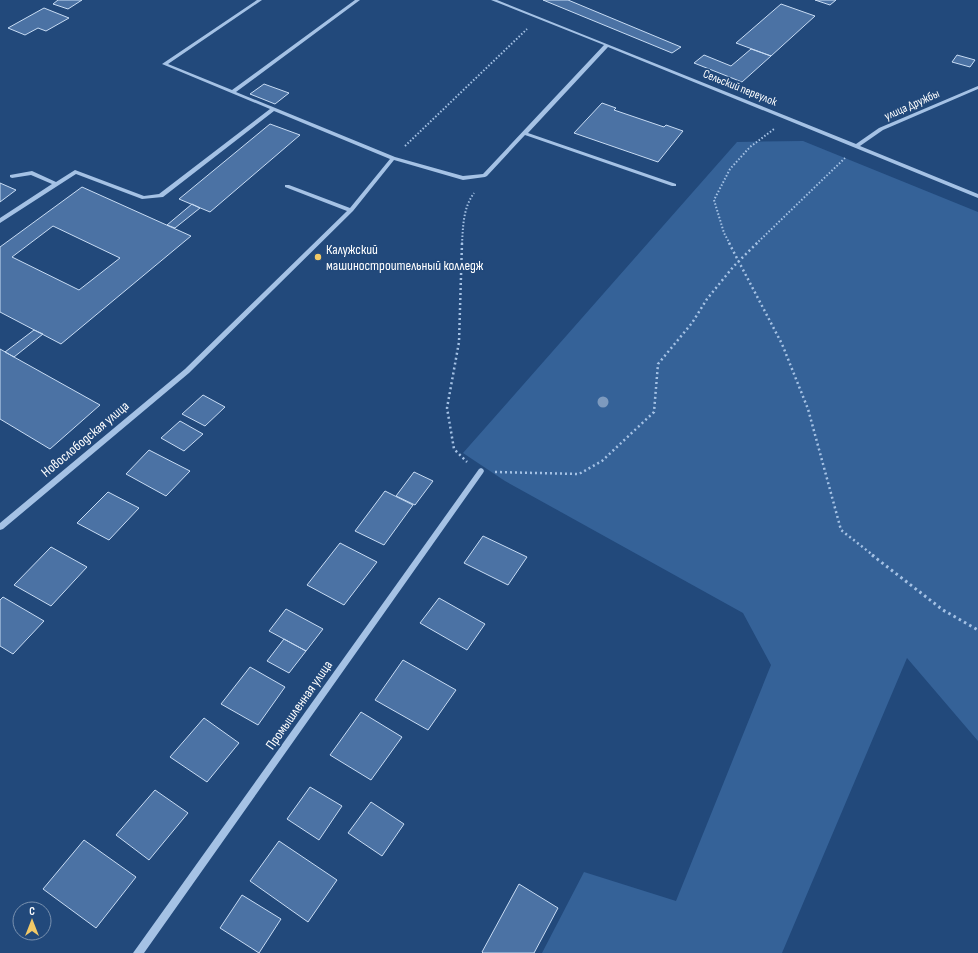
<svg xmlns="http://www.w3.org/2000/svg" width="978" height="953" font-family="'Sofia Sans Condensed',sans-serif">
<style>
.green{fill:#356298}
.building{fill:#4b72a4;stroke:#c8dcf4;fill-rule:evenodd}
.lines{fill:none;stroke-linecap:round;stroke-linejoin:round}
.path-far2{stroke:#a5c2e5;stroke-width:2;stroke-dasharray:1.5 2;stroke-linecap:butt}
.path-far1{stroke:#a5c2e5;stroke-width:2.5;stroke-dasharray:2 3;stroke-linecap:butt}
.path{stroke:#a5c2e5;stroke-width:3;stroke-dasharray:2.5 3.5;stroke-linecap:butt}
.minor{fill:#a5c2e5;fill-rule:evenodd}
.tree{fill:#7d9abe}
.poi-dot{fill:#f1c967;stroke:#22497b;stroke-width:1.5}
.labels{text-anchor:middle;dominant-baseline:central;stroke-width:3.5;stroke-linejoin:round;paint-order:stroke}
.far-street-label{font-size:12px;fill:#fff;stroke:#22497b}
.poi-label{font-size:14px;fill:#fff;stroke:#22497b;text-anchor:start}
.street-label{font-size:14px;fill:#fff;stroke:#22497b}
</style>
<rect width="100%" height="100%" fill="#22497b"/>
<path class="green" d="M803 141 978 212V741L907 658 782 953H542L584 872 676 901 771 665 743 613 505 481 463 453 737 142Z"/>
<path class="building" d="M58 0H82L68 9 53 4Z
M543 0H568L681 47 672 53Z
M815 0H836L830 5Z
M781 4 815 16 771 56 736 43Z
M44 8 69 18 46 31 38 28 25 35 8 28Z
M751 49 771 56 742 82 694 63 704 55 731 66Z
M957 55 975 60 970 67 952 62Z
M264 84 289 93 275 104 250 94Z
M602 103 616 108 614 110 664 127 666 125 683 131 658 162 574 133Z
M270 124 300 135 210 212 179 199Z
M0 183 16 190 0 202Z
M82 187 191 236 61 344 0 312V247ZM53 226 120 258 79 290 12 257Z
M192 204 200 208 175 228 167 225Z
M34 330 43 334 14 357 5 352Z
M0 349 14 357 100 405 50 449 0 419Z
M203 395 225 407 205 426 182 414Z
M180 421 203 434 184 451 161 438Z
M149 450 190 471 166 496 126 474Z
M414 472 433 481 415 505 396 496Z
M385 491 413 505 384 545 355 531Z
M108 492 139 508 109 540 77 523Z
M483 536 527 557 508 585 464 563Z
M340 543 377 562 344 605 307 585Z
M51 547 87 567 51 606 14 585Z
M3 597 44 621 13 654 0 646V600Z
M439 598 485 624 467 650 420 623Z
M286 609 323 629 306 651 269 631Z
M284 639 306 651 289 673 267 661Z
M403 660 456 690 428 730 375 700Z
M250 667 285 687 258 725 221 704Z
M361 712 402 737 371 780 330 755Z
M204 718 239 743 207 782 170 757Z
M310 787 342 806 319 840 287 819Z
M155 790 188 813 149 860 116 835Z
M371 802 404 824 382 856 348 833Z
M84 840 136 877 96 928 43 889Z
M279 841 337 880 308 922 250 881Z
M519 884 558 908 534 953H483L482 952Z
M242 895 281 919 259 953 220 928Z"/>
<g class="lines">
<path class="path-far2" d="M405 146 527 29
M462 244C463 227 463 208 474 193
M730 244 724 233 714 200 730 169 750 147 774 129
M756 244 845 158"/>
<path class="path-far1" d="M462 243 459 342 447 408 454 449 467 462
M729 243 782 344 808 409 841 530 874 556
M495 472 579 474 602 461 654 412 658 364 692 323 707 299 733 267 757 243"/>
<path class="path" d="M872 555 943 610 978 630"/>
<path class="minor" d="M257 0H262L168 64 232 90 355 0H360L236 92 395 157 463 176 483 174 604 45 491 0H497L856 144 879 128 978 86V89L883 130 860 146 978 194V198L608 47 528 133 676 184V186H672L525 135 487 176 485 177 463 180 394 160 353 211 189 373 3 529 0 530V523L185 369 347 211 285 187V185H289L350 208 390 159 274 111 163 197 142 199 76 174 0 223V218L52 184 31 175 12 178 10 177V175L32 171 56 182 75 170 144 196 159 194 270 109 162 64Z
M481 468 483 469 484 471 483 473 144 953H133L479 469Z"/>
</g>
<circle class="tree" cx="603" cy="402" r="5.5"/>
<circle class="poi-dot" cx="318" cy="257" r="4"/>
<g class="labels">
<g class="far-street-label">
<text transform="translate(740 88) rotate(22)">Сельский переулок</text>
<text transform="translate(912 105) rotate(-24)">улица Дружбы</text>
</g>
<g class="poi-label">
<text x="326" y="249">Калужский<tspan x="326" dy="16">машиностроительный колледж</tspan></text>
</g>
<g class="street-label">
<text transform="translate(85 439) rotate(-40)">Новослободская улица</text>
<text transform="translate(299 705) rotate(-55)">Промышленная улица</text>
</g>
</g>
<g transform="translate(32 921)"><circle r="19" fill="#22497b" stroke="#7a92b0"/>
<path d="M0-3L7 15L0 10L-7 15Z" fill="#f1c967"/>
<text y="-6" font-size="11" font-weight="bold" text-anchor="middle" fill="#ffffff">С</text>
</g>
</svg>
